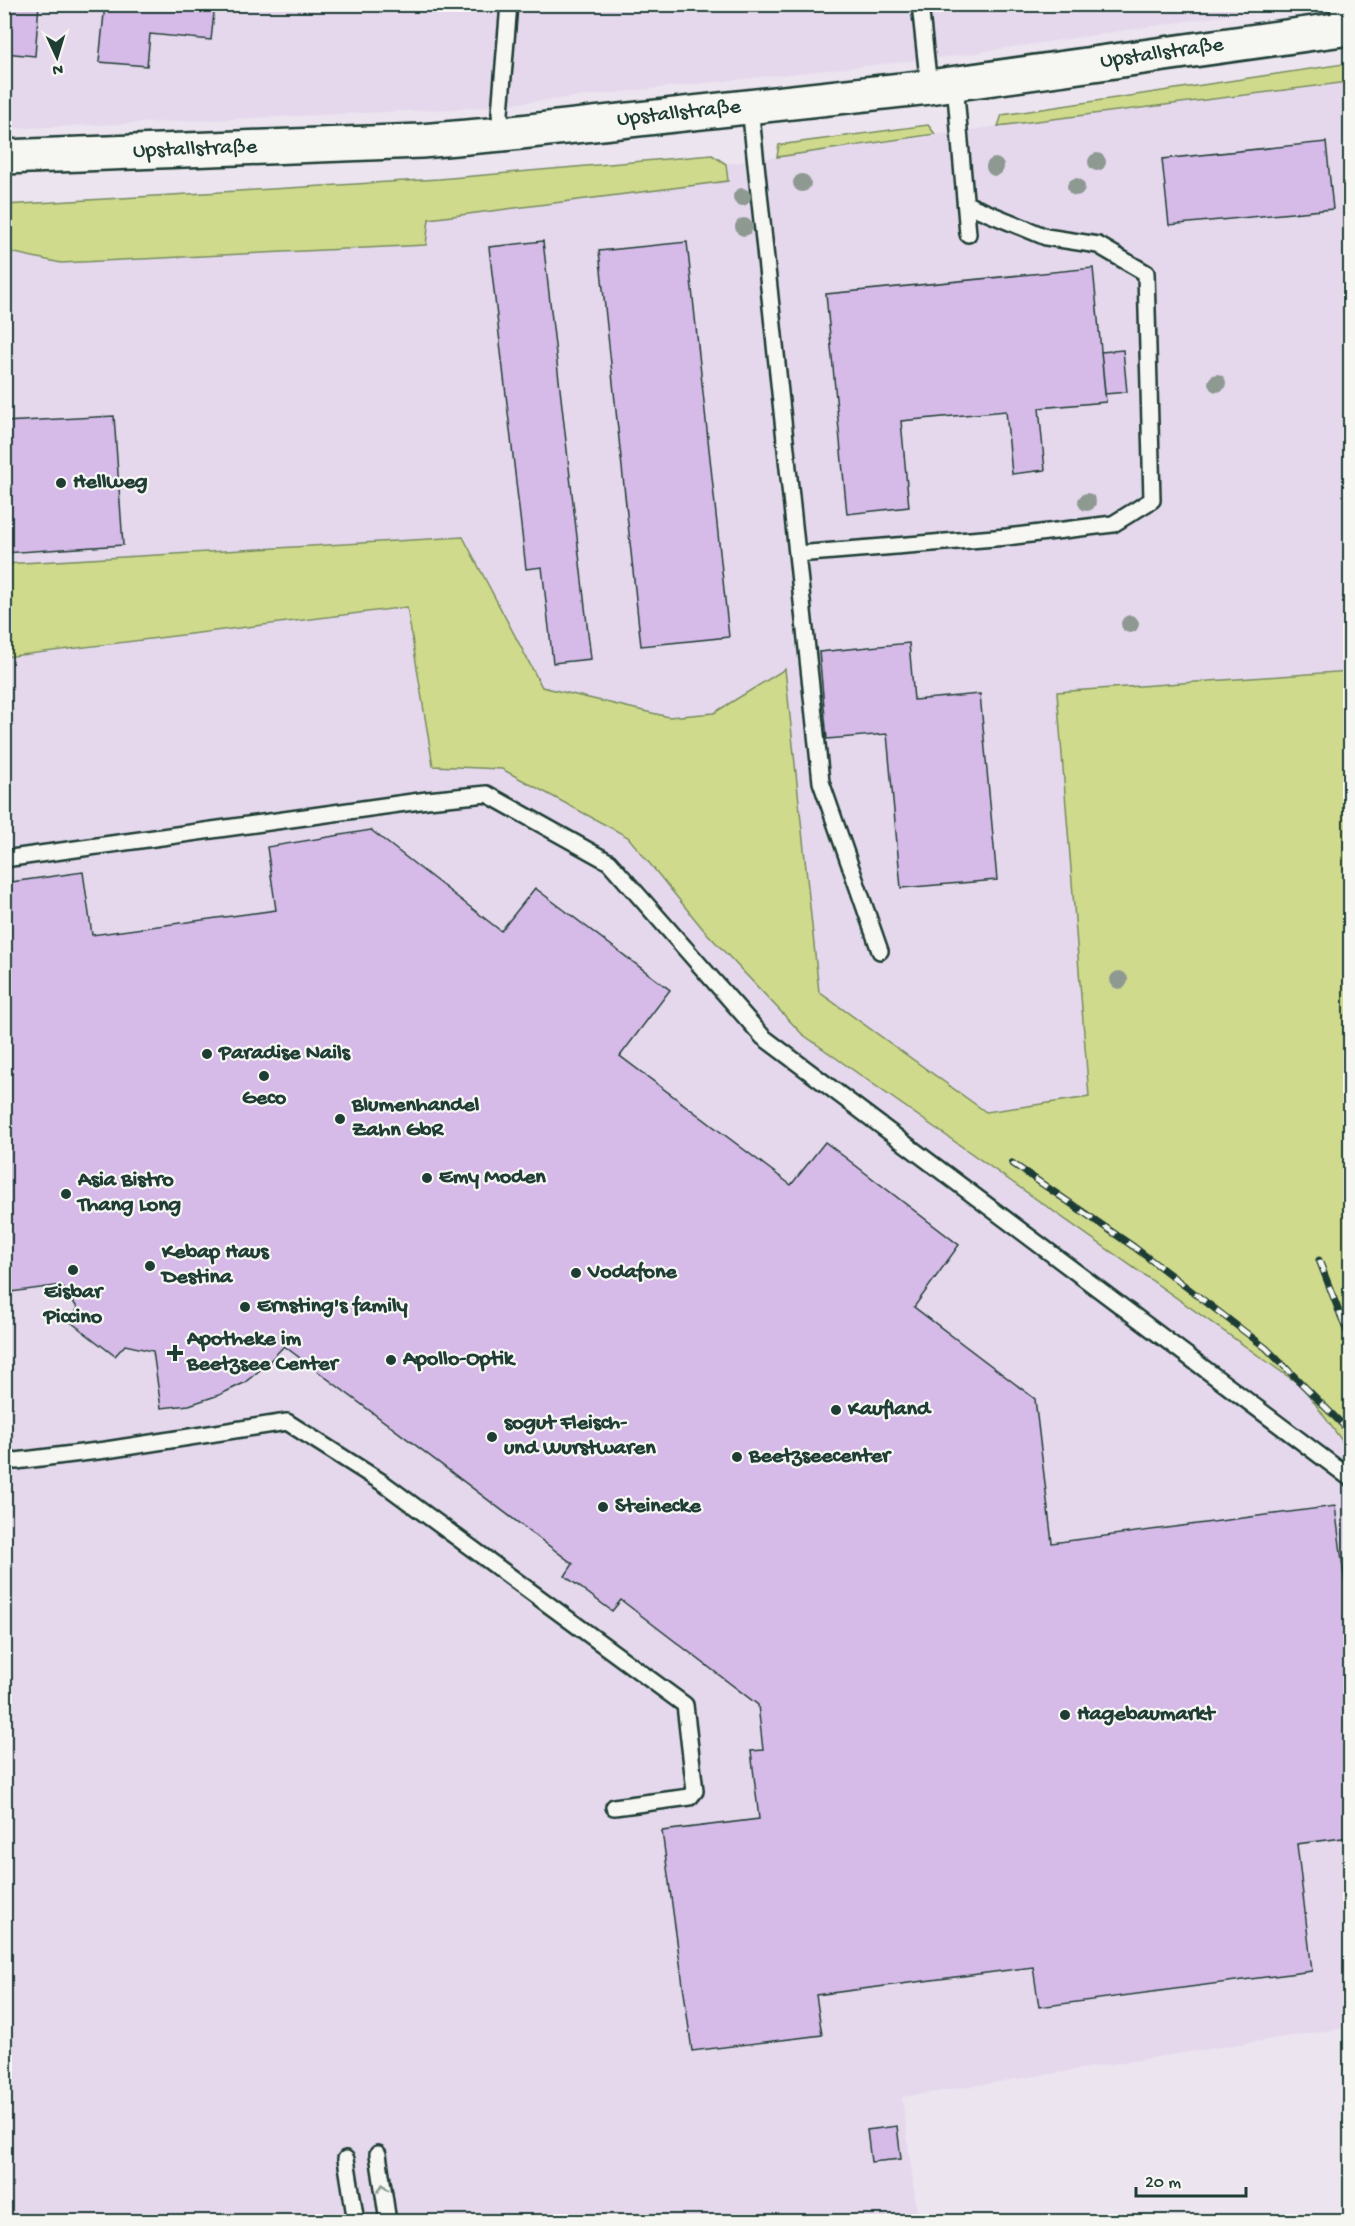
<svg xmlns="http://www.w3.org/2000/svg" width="1355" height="2226" font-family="'Gochi Hand',sans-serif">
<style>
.built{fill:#e5d8ed}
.green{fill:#cfda8d;stroke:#778c60;stroke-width:1.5}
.building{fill:#d6bbe9;stroke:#1f3d34;stroke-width:1.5}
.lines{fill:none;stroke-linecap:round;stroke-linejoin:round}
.service-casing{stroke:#1f3d34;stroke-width:20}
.tertiary-casing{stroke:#1f3d34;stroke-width:38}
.service{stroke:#f6f6f2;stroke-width:15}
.tertiary{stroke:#f6f6f2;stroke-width:33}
.rail-casing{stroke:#1f3d34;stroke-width:7}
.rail{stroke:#f6f6f2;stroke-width:4.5;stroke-dasharray:14;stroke-linecap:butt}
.tree{fill:#8e9992}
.oneway{stroke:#8a9a93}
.poi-dot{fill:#1f3d34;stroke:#f6f6f2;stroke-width:2}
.labels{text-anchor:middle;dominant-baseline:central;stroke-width:4.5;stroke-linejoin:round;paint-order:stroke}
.street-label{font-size:22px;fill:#1f3d34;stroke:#f6f6f2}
.poi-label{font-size:22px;font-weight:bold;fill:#1f3d34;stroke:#f6f6f2;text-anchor:start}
</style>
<rect width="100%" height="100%" fill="#ece4ef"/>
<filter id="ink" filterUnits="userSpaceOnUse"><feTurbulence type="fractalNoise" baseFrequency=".0167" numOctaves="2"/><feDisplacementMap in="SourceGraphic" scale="12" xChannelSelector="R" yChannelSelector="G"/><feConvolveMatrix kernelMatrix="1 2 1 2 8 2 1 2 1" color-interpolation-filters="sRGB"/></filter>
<g filter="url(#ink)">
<path class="built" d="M4 5H1294L947 57 473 108 5 129Z
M1348 81 1350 91V671L1057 693 1089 1098 986 1112 819 992 785 669 714 713 669 717 542 687 463 537 5 564V251L61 263 426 245 428 219 727 181 726 164 998 126Z
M408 607 433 766 502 769 628 837 703 929 802 1034 1303 1387 1350 1452V2027L902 2097 918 2221H5L4 657Z"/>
<path class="green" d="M1350 63V91L1348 82 998 126 1002 115Z
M928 125 935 134 777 157 779 145Z
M712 155 726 164 728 181 429 219 426 245 61 263 5 251V205L439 179Z
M463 537 542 687 669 717 714 713 785 669 819 992 986 1112 1089 1097 1057 692 1350 671V1452L1303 1387 802 1034 703 929 628 837 502 769 433 766 407 607 5 657V564Z"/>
<path class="building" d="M4 4H39L35 56 4 53Z
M105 4H215L211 40 150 34 147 66 99 62Z
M1326 142 1333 209 1169 225 1162 159Z
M543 241 591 659 553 663 542 567 526 569 489 247Z
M687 242 729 637 641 646 599 251Z
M1093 268 1106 402 1039 408 1045 470 1012 474 1006 411 901 421 909 507 847 514 826 294Z
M1123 350 1127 392 1105 394 1101 352Z
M114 416 123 545 4 553V422Z
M909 643 914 700 980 694 997 880 901 888 887 734 827 739 819 652Z
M371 830 501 931 535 888 670 990 620 1056 791 1185 825 1142 959 1245 914 1307 1035 1399 1052 1543 1335 1506 1350 1623V1837L1297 1844 1312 1971 1039 2007 1033 1967 816 1995 822 2035 692 2051 662 1831 759 1819 751 1751 763 1750 758 1705 621 1600 612 1611 565 1576 573 1564 284 1346 265 1366 244 1383 219 1395 189 1405 161 1408 153 1351 125 1345 115 1356 68 1320 78 1309 62 1285 4 1293V883L83 872 92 935 276 910 267 847Z
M897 2126 901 2159 871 2162 867 2130Z"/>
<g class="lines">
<g class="service-casing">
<path id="service" d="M920 4 929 87
M1338 4 1341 29
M955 83 968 234
M750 107 821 782 880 951
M502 134 500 113 509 4
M797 554 1007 537 1113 524 1152 500 1146 273 1098 245 1046 237 966 204
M4 859 427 800 487 794 609 862 763 1037 1350 1478
M4 1458 16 1461 106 1450 287 1422 383 1483 685 1705 695 1791 690 1797 614 1807
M378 2154 388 2222
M346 2159 356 2222"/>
</g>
<g class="tertiary-casing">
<path id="tertiary" d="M4 157 421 141 502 134 929 87 1350 28"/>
</g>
<use href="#service" class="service"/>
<use href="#tertiary" class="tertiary"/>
<g class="rail-casing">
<path id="rail" d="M1012 1163 1134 1247 1266 1348 1350 1432
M1319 1260 1350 1340"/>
</g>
<use href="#rail" class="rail"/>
</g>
<g class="tree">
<circle cx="1097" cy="162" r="9"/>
<circle cx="995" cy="167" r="9"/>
<circle cx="802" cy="183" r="9"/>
<circle cx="1076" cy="187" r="9"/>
<circle cx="742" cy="197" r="9"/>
<circle cx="744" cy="227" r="9"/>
<circle cx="1217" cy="383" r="9"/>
<circle cx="1087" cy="502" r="9"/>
<circle cx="1130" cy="624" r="9"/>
<circle cx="1119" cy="980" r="9"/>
</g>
<defs><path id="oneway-chevron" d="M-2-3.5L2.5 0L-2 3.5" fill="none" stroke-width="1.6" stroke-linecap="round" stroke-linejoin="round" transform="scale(1.5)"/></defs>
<use class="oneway" href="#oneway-chevron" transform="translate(383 2188) rotate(-98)"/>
</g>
<g class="poi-dot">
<circle cx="61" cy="483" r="6"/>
<circle cx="207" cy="1054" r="6"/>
<circle cx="264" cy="1076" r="6"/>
<circle cx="340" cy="1119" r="6"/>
<circle cx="427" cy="1178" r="6"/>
<circle cx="66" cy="1194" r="6"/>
<circle cx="150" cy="1266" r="6"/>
<circle cx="73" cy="1270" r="6"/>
<circle cx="576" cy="1273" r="6"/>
<circle cx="245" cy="1307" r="6"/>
<path d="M172 1344h6v6h6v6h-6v6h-6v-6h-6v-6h6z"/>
<circle cx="391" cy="1360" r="6"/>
<circle cx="836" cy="1410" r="6"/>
<circle cx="492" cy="1437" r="6"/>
<circle cx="737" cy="1457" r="6"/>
<circle cx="603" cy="1507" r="6"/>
<circle cx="1065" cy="1715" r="6"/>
</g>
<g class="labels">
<g class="street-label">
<text transform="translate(1162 54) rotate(-8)">Upstallstraße</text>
<text transform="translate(679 114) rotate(-6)">Upstallstraße</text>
<text transform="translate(195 150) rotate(-2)">Upstallstraße</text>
</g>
<g class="poi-label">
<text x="73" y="483">Hellweg</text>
<text x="219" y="1054">Paradise Nails</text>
<text x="264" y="1099" text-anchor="middle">Geco</text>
<text x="352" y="1106">Blumenhandel<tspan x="352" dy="25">Zahn GbR</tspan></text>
<text x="439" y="1178">Emy Moden</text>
<text x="78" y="1181">Asia Bistro<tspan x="78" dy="25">Thang Long</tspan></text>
<text x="162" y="1253">Kebap Haus<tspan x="162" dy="25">Destina</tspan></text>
<text x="588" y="1273">Vodafone</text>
<text x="73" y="1293" text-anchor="middle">Eisbar<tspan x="73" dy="25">Piccino</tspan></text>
<text x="257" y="1307">Ernsting's family</text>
<text x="187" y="1340">Apotheke im<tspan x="187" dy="25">Beetzsee Center</tspan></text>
<text x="403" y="1360">Apollo-Optik</text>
<text x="848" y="1410">Kaufland</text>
<text x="504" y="1424">sogut Fleisch-<tspan x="504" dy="25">und Wurstwaren</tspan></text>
<text x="749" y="1457">Beetzseecenter</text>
<text x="615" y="1507">Steinecke</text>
<text x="1077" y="1715">Hagebaumarkt</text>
</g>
</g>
<rect width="1355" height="2226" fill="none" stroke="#f6f6f2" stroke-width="24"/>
<rect x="12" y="12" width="1331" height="2202" fill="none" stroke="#1f3d34" stroke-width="2" filter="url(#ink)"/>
<g transform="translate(57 57) rotate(176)" stroke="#f6f6f2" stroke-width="4.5" paint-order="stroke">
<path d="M0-4.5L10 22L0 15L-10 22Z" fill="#1f3d34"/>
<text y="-9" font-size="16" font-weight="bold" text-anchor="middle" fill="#1f3d34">N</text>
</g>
<path d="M1136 2187v9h110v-9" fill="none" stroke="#1f3d34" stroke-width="3"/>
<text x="1145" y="2187" font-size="18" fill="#1f3d34" stroke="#f6f6f2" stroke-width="4.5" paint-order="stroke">20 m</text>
</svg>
